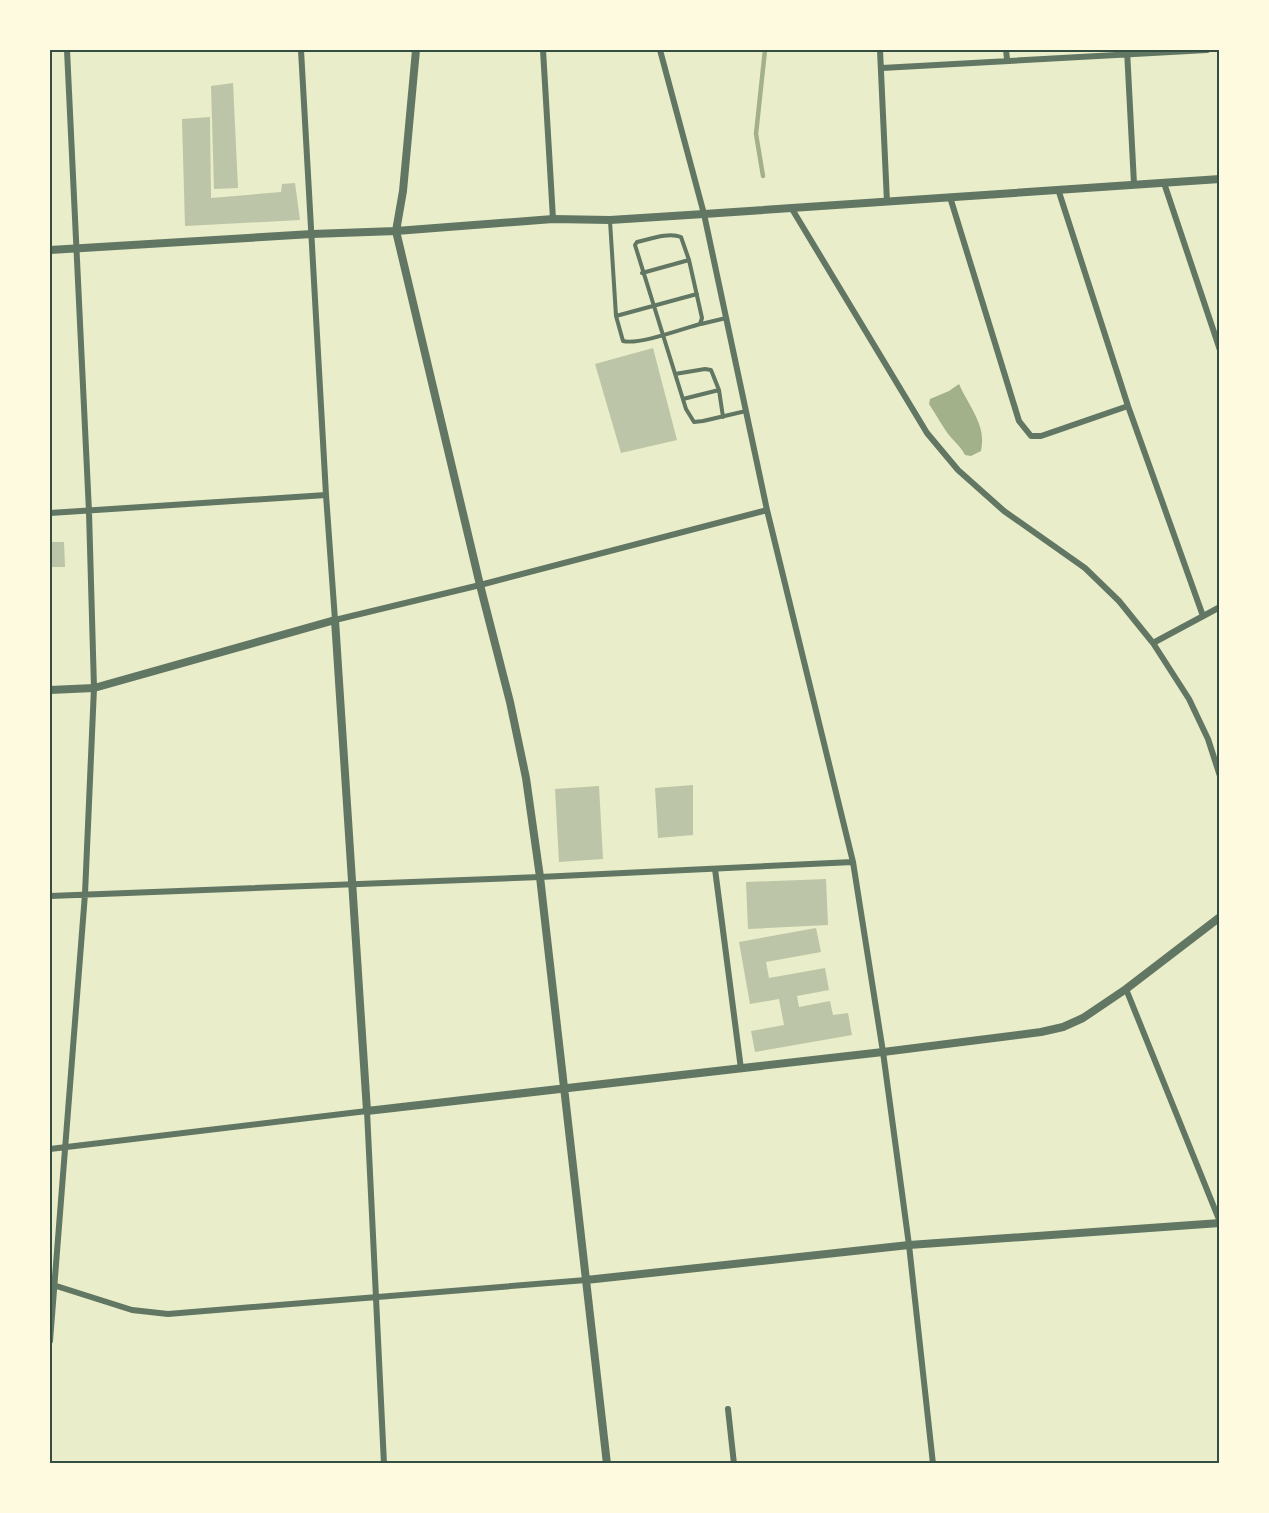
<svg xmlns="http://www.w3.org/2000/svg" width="1269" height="1513" font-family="'Alegreya Sans',sans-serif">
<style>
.water{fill:#a3b18a}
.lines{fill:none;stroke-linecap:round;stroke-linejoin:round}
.stream{stroke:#a3b18a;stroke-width:4.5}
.building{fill:#bcc5a7}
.service{stroke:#617663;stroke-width:4}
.minor{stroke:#617663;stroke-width:6}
.tertiary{stroke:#617663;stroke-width:8}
.neatline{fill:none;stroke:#344e41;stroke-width:2}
</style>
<rect width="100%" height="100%" fill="#e9edc9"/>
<path class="water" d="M959 384C969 407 987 425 981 451L971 456 965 455C960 445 952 440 946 431 940 422 935 413 929 404L930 399 949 391Z"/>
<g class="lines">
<path class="stream" d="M763 176 756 134 765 50"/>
</g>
<path class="building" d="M233 83 238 188 214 189 211 86Z
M210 117 211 198 281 192 282 184 295 183 300 220 185 226 182 119Z
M653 348 677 440 621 453 595 364Z
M50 542H64L65 567H50Z
M693 785V835L658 838 655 788Z
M599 786 603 859 559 862 555 789Z
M826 879 828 925 748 929 746 882Z
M816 928 821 952 766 962 769 978 825 968 829 990 797 996 799 1007 830 1001 833 1015 848 1013 852 1035 755 1052 751 1031 784 1025 779 999 750 1004 739 942Z"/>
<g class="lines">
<path class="service" d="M610 221 616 316 623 341C639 345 682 329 700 324L702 318 689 260 681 237C669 232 650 239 637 242L635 245 686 409 694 422 703 421 746 411
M642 273 689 260
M616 316 697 294
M701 324 726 318
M675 374 705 369 711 370 719 390 723 417
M683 399 719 390"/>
<path class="minor" d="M301 50 326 495 335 620 480 585 767 510
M543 50 553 219
M660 50 704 214 767 510 853 862 883 1052 909 1245 933 1464
M880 50 887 202
M1006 50 1007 59
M1127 50 1134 184
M882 68 1207 50
M1164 183 1220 350
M1058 189 1128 406 1203 616
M950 197 1019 421 1031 436H1041L1128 406
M792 209 927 433 958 470 1004 511 1085 568 1119 601 1153 643 1189 699 1208 739 1220 776
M50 513 326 495
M1153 643 1220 607
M715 869 741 1069
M50 896 540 877 853 862
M1126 989 1220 1222
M50 1149 367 1111 384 1464
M50 1284 132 1310 168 1314 586 1280
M50 1341 85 894 94 688 89 512 67 50
M728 1409 734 1464"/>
<path class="tertiary" d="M416 50 403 191 396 231 480 585 510 702 526 778 540 877 607 1464
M50 250 312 234 396 231 553 219 610 220 704 214 1220 179
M50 690 94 688 335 620 367 1111 883 1052 1041 1032 1063 1027 1083 1018 1126 989 1220 917
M586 1280 909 1245 1220 1223"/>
</g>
<rect width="1269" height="1513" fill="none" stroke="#fefae0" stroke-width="102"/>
<rect x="51" y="51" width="1167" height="1411" class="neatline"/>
</svg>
